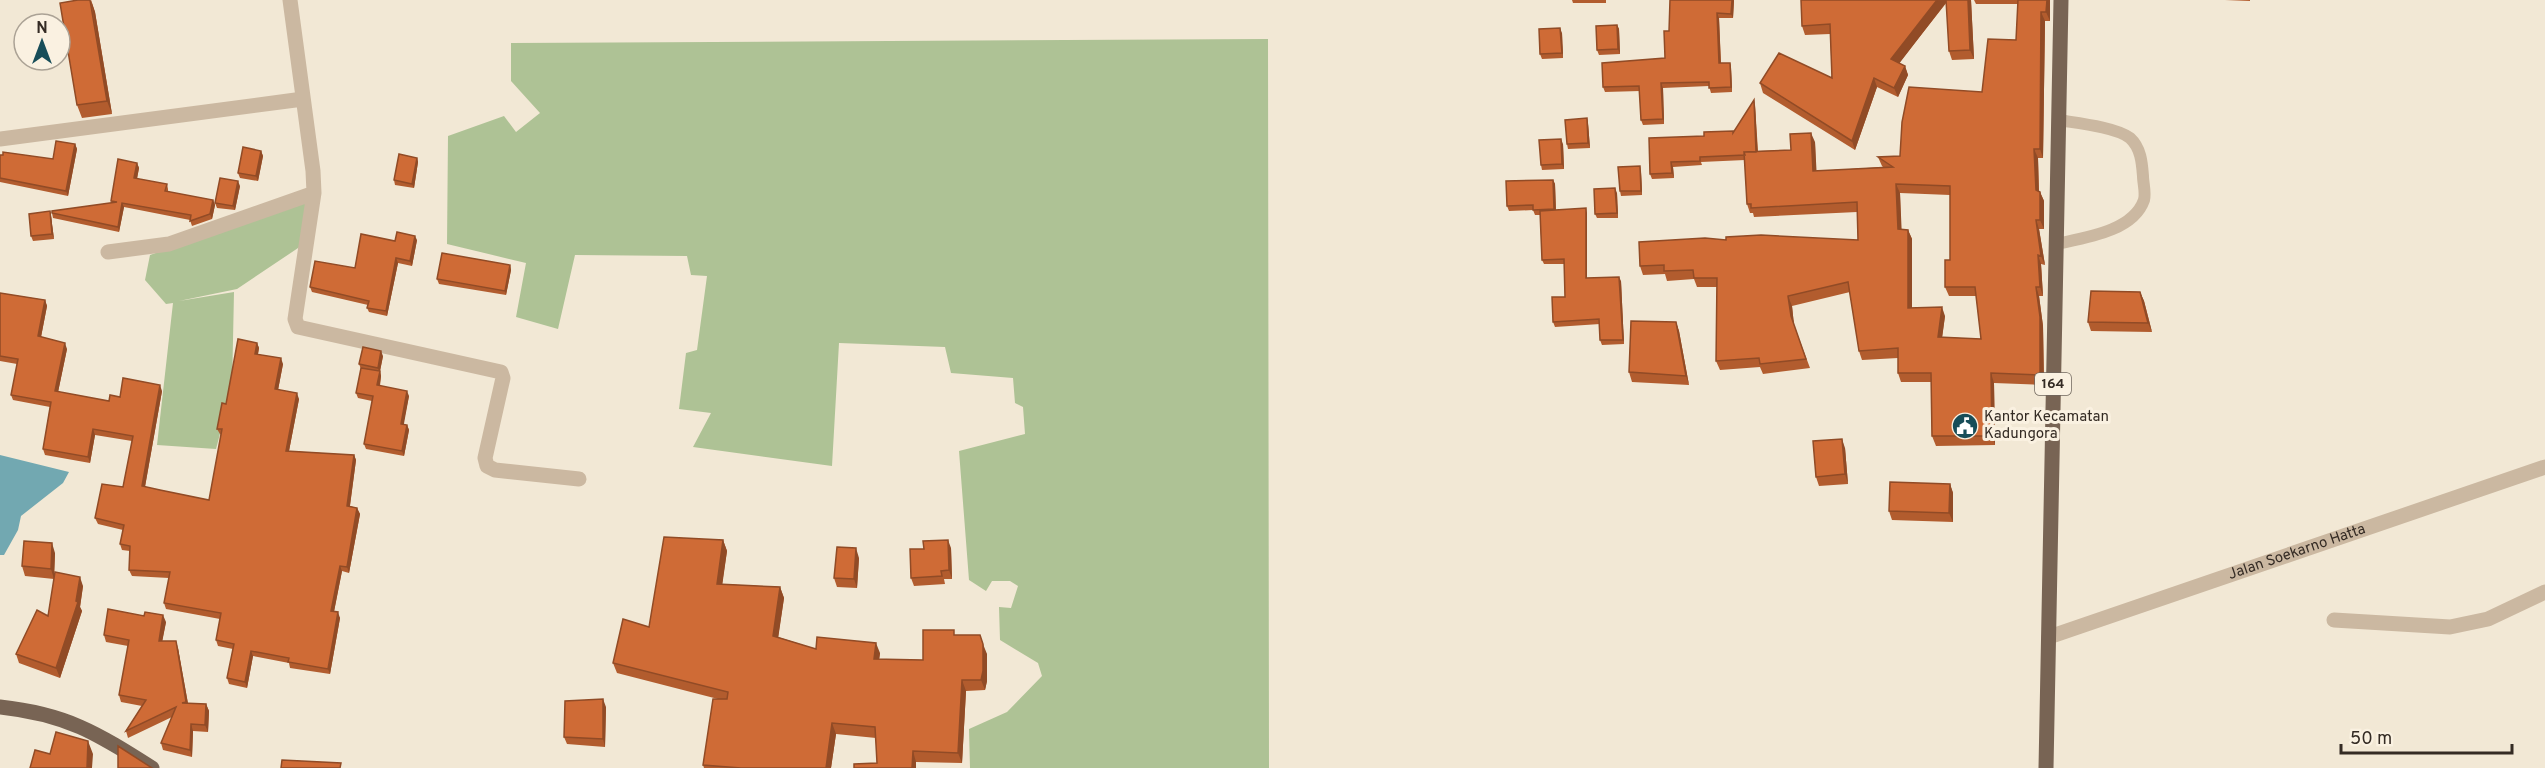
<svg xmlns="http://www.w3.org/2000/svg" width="2545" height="768" font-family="Overpass,sans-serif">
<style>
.green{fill:#aec295}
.water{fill:#72a8b1}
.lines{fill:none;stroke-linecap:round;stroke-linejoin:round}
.service{stroke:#cbb8a1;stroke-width:12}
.minor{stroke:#cbb8a1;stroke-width:15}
.tertiary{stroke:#cbb8a1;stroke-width:15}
.primary{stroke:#786454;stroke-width:15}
.wall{fill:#b25c2e;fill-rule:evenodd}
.shaded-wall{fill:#914b26}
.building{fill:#cf6b36;stroke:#914b26;stroke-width:1.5;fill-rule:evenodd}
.labels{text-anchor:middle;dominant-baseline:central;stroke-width:6;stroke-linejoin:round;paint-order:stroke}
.shield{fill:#faf1e1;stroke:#6f665d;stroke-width:1.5}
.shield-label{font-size:14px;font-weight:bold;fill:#342b24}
.poi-label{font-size:15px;fill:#342b24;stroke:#faf1e1;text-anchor:start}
.street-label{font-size:15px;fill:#342b24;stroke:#faf1e1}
</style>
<rect width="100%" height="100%" fill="#f2e8d5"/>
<path class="green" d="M1268 39 1269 768H970L969 729 1007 712 1042 676 1038 663 1000 640 999 607 1011 608 1018 586 1010 581H992L986 591 969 580 959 451 1025 434 1023 407 1015 403 1013 378 951 373 945 347 839 343 832 466 693 447 711 413 679 409 686 353 697 350 707 276 691 275 687 256 575 255 558 329 516 317 526 263 447 244 448 136 504 116 516 132 540 113 511 81V43Z
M308 200 307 242 237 289 179 301 234 292 232 388 216 449 157 445 173 303 166 304 145 280 150 255Z"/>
<path class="water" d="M0 455 69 472 63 483 21 516 18 530 4 555H0Z"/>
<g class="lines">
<path class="service" d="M2056 244C2083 238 2133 232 2144 200 2146 193 2143 183 2143 176 2142 163 2141 148 2130 138 2116 127 2076 123 2058 120"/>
<path class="minor" d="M0 139 303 99
M314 193 295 319 298 327 501 372 503 378 485 458 487 466 495 470 579 479
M108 252 169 244 314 193 313 171 290 0
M2334 620 2450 627 2488 619 2545 592"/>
<path class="tertiary" id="s1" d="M2049 637 2545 467"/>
<path class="primary" d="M0 707C66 714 97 733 152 768
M2046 768 2061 0"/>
</g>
<path class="wall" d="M91 0 95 12 112 114 82 118 77 105Z
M1572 0H1606V3H1573Z
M1734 0 1733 18H1719L1721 63H1730L1731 67 1732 92 1711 93 1709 86 1663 88 1664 124 1643 125 1641 120 1640 91 1605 92 1603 87 1665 58 1669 31Z
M1801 0H1971L1974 59 1952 60 1949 51 1947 2 1899 63 1905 66 1908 75 1898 97 1877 87 1855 150 1763 93 1760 83 1832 78 1830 34 1805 35 1802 26Z
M1974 0H2050V21H2045L2043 158H2038L2039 191 2040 192 2044 201V229H2039L2045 265 2041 264 2043 296H2039L2043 326 2044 385 1994 383 1995 445 1936 446 1932 436 1931 382H1901L1898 373V358L1862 360 1859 351 1850 292 1792 306 1794 325 1810 368 1763 374 1760 367 1720 370 1716 361 1717 287H1697L1694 279 1667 281 1665 274 1643 275 1640 266 1726 240H1858L1857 212 1754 217 1753 213H1750L1747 204 1745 160 1701 162 1702 165 1673 167 1674 178 1652 179 1650 174 1704 136 1733 132 1755 105 1758 151 1791 150 1815 142 1816 171 1883 167 1882 166 1878 157 1900 156 1982 92 2016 40 2018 4H1976ZM1900 193 1950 195V260L1945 287 1949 296H1976L1981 339 1942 337 1945 316 1912 308V239L1908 230 1901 229Z
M2225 0H2250V1Z
M1617 25 1619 29 1620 54 1599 55 1597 50Z
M1562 33 1563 58 1542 59 1540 54Z
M1587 118 1588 123 1590 148 1568 149 1567 144Z
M75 144 77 149 68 196 0 182V155L53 159Z
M1563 144 1564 169 1542 170 1541 165Z
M261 151 263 156 258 181 240 178 238 173Z
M417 158 418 162 414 188 395 185 394 180Z
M137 163 139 168 137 179 167 184 168 189V192L213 200 215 205 212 219 192 226 190 220 124 207 119 232 53 218 52 213 112 203 111 201Z
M1641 171 1642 195 1621 196 1620 191Z
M1553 180 1555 184 1556 210 1587 213V278L1621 281 1624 344 1602 345 1600 340V324L1555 327 1553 322 1565 297 1564 264H1544L1542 260 1540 215H1535L1533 210 1509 211 1507 206Z
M240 186 235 210 217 208 215 203Z
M1617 193 1618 218H1597L1595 214Z
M50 211 51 216 54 239 33 241 31 236Z
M417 240 412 266 398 263 387 316 369 312 367 308 368 305 312 292 310 287 355 268 395 241Z
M510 265 511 270 506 295 439 284 437 279Z
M2140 292 2144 301 2152 332 2091 331 2088 322Z
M0 293 45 300 47 306 41 337 67 349 58 392 109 401 120 397 162 391 145 487 209 500 221 435 220 434 217 429 226 404 257 343 259 348 258 354 283 364 278 390 299 399 289 451 354 455 356 460 350 506 357 508 360 514 349 573 342 571 334 611 340 618 330 674 290 668 289 663 253 656 247 688 229 684 227 678 233 649 218 646 216 640 220 619 166 609 164 603 169 578 132 576 129 570 130 551 122 550 120 544 123 530 98 524 95 518 123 487 132 441 95 435 90 463 45 455 43 449 50 407 13 400 11 395 17 364 0 361Z
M1676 322 1679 331 1689 385 1632 382 1629 372Z
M383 356 380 371 381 376 380 386 409 396 403 425H407L409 430 404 456 366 449 364 444 372 401 358 398 356 393 361 369 359 364Z
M1845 448 1848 484 1819 486 1816 477Z
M1950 484 1953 493V522L1892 520 1889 511Z
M723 540 727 551 722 584 780 587 784 598 778 637 816 649 880 653 879 659 923 660 956 635 987 654V681L985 690 966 691 962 763 916 762V768H854L877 763 876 738 836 734 831 768H704L703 765 718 699 617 673 613 663 649 627Z
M951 548 952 579H944L945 584 914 586 911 578 924 549Z
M55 553 54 576 83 586 80 607 82 611 60 678 19 663 16 654 48 616 54 579 25 576 22 566Z
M859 558 857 588 837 587 834 578Z
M166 622 162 641 178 648 188 704H206L209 711 208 732 193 731 192 757 163 750 161 743 172 717 128 738 126 731 142 706 121 702 119 695 128 646 106 642 104 635Z
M606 707 605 747 567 744 564 737Z"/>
<path class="shaded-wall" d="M91 0 95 12 112 114 107 101Z
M1732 0H1734L1733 18 1731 14Z
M1937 0H1948L1895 69 1891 59Z
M1968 0H1971L1974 59 1970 50Z
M2047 0H2050V21L2046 12Z
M2041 12 2045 21 2043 158 2040 149Z
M1717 13 1719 18 1721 68 1719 63Z
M1617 25 1619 29 1620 54 1618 49Z
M1560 28 1562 33 1563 58 1562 53Z
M1730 63 1731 67 1732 92 1731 87Z
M1905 66 1908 75 1898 97 1894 88Z
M1874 78 1877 87 1855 150 1852 141Z
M1661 83 1663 88 1664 124 1663 119Z
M1754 100 1755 105 1758 159 1756 154Z
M1587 118 1588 123 1590 148 1588 143Z
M1811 133 1815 142 1817 180 1813 171Z
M1561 139 1563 144 1564 169 1562 164Z
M75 144 77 149 68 196 66 191Z
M2034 149 2038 158 2039 199 2036 190Z
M261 151 263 156 258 181 256 176Z
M417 158 418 162 414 188 412 184Z
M1671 162 1673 167 1674 178 1672 173Z
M137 163 139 168 136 183 134 178Z
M1640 166 1641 171 1642 195 1641 191Z
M1553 180 1555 184 1556 214 1554 209Z
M238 181 240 186 235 210 233 206Z
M1896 184 1900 193 1902 238 1898 229Z
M1615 188 1617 193 1618 218 1617 213Z
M2040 192 2044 201V229L2040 220Z
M213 200 215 205 212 219 210 214Z
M122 203 124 207 119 232 118 227Z
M1586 208 1587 213V283L1586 278Z
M50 211 51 216 54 239 52 234Z
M2036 220 2039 229 2045 265 2041 256Z
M1908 230 1912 239V317L1908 308Z
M415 236 417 240 412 266 410 261Z
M2038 255 2041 264 2043 296 2040 287Z
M396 258 398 263 387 316 386 311Z
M510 265 511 270 506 295 505 291Z
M1619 277 1621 281 1624 344 1623 340Z
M2036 287 2039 296 2043 326 2044 385 2040 375Z
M2140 292 2144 301 2152 332 2148 323Z
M1788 296 1792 306 1794 325 1791 316Z
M45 300 47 306 40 342 38 336Z
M1942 307 1945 316 1941 346 1938 337Z
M1676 322 1679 331 1689 385 1686 376Z
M65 343 67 349 57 397 55 391Z
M257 343 259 348 257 359 255 354Z
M381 351 383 356 380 371 381 376 379 390 377 385 379 372 378 368Z
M281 358 283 364 277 395 275 389Z
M1991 373 1994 383 1995 445 1992 436Z
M160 385 162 391 144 492 142 486Z
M407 391 409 396 403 429 401 424Z
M297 393 299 399 288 456 286 451Z
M407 425 409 430 404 456 402 451Z
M93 429 95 435 90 463 88 457Z
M1842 439 1845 448 1848 484 1845 474Z
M354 455 356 460 349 512 347 506Z
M1950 484 1953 493V522L1949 513Z
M357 508 360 514 349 573 347 567Z
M723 540 727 551 721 594 717 584Z
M948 540 951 548 952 579 949 570Z
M52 543 55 553 54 579 51 569Z
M856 548 859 558 857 588 854 579Z
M340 566 342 571 333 617 331 611Z
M80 577 83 586 80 607 82 611 60 678 56 668 76 601Z
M780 587 784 598 777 646 773 636Z
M338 612 340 618 330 674 328 669Z
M163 615 166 622 161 648 159 641Z
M176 641 178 648 189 709 186 702Z
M876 643 880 653 878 670 874 659Z
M983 644 987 654V681L985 690 981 680Z
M251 651 253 656 247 688 245 682Z
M962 680 966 691 962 763 958 753Z
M603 699 606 707 605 747 603 739Z
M206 704 209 711 208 732 205 725Z
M832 723 836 734 831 768H826Z
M191 724 193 731 192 757 190 750Z
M88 741 93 754 92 768H87Z
M913 751 916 762V768H912Z"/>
<path class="building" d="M78 0H90L107 101 77 105 60 3Z
M1670 0H1732L1731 14 1717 13 1719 63H1730L1731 87 1709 88V82L1661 83 1663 119 1641 120 1639 86 1603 87 1602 63 1665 58 1664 31H1669Z
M1801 0H1937L1891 59 1905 66 1894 88 1874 78 1852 141 1760 83 1779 53 1832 78 1830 24 1802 26Z
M1946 0H1968L1970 50 1949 51Z
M2018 0H2047L2046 12H2041L2040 149H2034L2036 190 2040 192V220H2036L2041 256 2038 255 2040 287H2036L2040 317V375L1991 373 1992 436H1932L1931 373H1898V348L1859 351 1848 282 1788 296 1791 316 1806 359 1760 364 1759 358 1716 361 1717 278H1694L1693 270 1664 271V265L1640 266 1639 242 1705 238 1726 240V237L1761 235 1858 240 1857 202 1751 208V204H1747L1744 152 1791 150 1790 134 1811 133 1813 171 1893 167 1878 157 1900 156 1902 122 1909 87 1982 92 1988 39 2016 40ZM1896 184 1950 186V260H1945V287H1975L1981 339 1938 337 1942 307 1908 308V230L1898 229Z
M1617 25 1618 49 1597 50 1596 26Z
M1560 28 1562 53 1540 54 1539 29Z
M1754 100 1756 152H1744L1745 155 1700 157V161L1671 162 1672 173 1650 174 1649 138 1704 136V132L1733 131V133Z
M1587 118 1588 143 1567 144 1565 120Z
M1561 139 1562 164 1541 165 1539 140Z
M56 141 75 144 66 191 0 178V155H3V152L53 159Z
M243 147 261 151 256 176 238 173Z
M399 154 417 158 412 184 394 180Z
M118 159 137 163 134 178 167 184 165 191 213 200 210 214 190 221 191 215 122 203 118 227 52 213V211L117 202 111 201Z
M1640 166 1641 191H1620L1618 167Z
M220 178 238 181 233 206 215 203Z
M1553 180 1554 209 1533 210V205L1507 206 1506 181Z
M1615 188 1617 213 1595 214 1594 189Z
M1586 208V278L1619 277 1623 340H1600L1599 319 1553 322 1552 297H1565L1564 259 1542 260 1540 211Z
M50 211 52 234 31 236 29 214Z
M397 232 415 236 410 261 396 258 386 311 367 308 369 301 310 287 315 261 355 268 361 234 395 241Z
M442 253 510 265 505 291 437 279Z
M2091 291 2140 292 2148 323 2088 322Z
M0 293 45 300 38 336 65 343 55 391 109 401 110 395 120 397 123 378 160 385 142 486 160 490 209 500 222 429H217L222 403 226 404 238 339 257 343 255 354 281 358 275 389 297 393 286 451 354 455 347 506 357 508 347 567 340 566 331 611 338 612 328 669 288 662 289 658 251 651 245 682 227 678 234 644 216 640 221 613 164 603 170 572 129 570 130 546 120 544 124 525 95 518 102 484 123 487 133 436 93 429 88 457 43 449 51 402 11 395 18 359 0 356Z
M1631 321 1676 322 1686 376 1629 372Z
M363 347 381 351 378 368 359 364Z
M361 368 380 371 377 385 407 391 401 424 407 425 402 451 364 444 373 396 356 393Z
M1842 439 1845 474 1816 477 1813 441Z
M1890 482 1950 484 1949 513 1889 511Z
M664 537 723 540 717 584 780 587 773 636 816 649 817 637 876 643 874 659 923 660V630H954V635H980L983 644V671L981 680H962L958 753 913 751 912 768H854V764L877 763 875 727 832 723 826 768H741L703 765 713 699H727L728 692 613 663 623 619 649 627Z
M948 540 949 570 941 571 942 576 911 578 910 549H924L923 541Z
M24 541 52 543 51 569 22 566Z
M837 547 856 548 854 579 834 578Z
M55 572 80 577 76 601 78 602 56 668 16 654 37 610 48 616Z
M108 609 144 616 145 612 163 615 159 641H176L186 702 182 703 206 704 205 725 191 724 190 750 161 743 176 707 126 731 146 700 119 695 129 640 104 635Z
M603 699V739L564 737 565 701Z
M56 732 88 741 87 768H30L35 750 50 754Z
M118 746 152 768H118Z
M282 760 341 763 340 768H281Z"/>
<defs>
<g id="civic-disc" transform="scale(1.35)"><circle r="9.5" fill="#174d58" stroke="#faf1e1"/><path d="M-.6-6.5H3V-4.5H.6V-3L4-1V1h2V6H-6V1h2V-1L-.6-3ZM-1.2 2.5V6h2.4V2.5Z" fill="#fff"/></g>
</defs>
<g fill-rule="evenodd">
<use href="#civic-disc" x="1965" y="426"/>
</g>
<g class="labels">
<rect class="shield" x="2035" y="373" width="36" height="22" rx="4.5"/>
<g class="shield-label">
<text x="2053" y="384">164</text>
</g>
<g class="poi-label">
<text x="1984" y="417">Kantor Kecamatan<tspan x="1984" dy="17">Kadungora</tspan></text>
</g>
<g class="street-label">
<text stroke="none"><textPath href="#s1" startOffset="262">Jalan Soekarno Hatta</textPath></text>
</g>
</g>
<g transform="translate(42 42)"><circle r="28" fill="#faf1e1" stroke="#aba295" stroke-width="1.5"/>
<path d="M0-4.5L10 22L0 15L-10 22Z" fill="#174d58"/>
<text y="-9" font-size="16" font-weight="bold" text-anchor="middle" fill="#342b24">N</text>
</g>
<path d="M2341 744v9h171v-9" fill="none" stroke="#342b24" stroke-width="3"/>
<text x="2350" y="744" font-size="18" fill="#342b24" stroke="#faf1e1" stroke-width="4.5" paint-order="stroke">50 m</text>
</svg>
